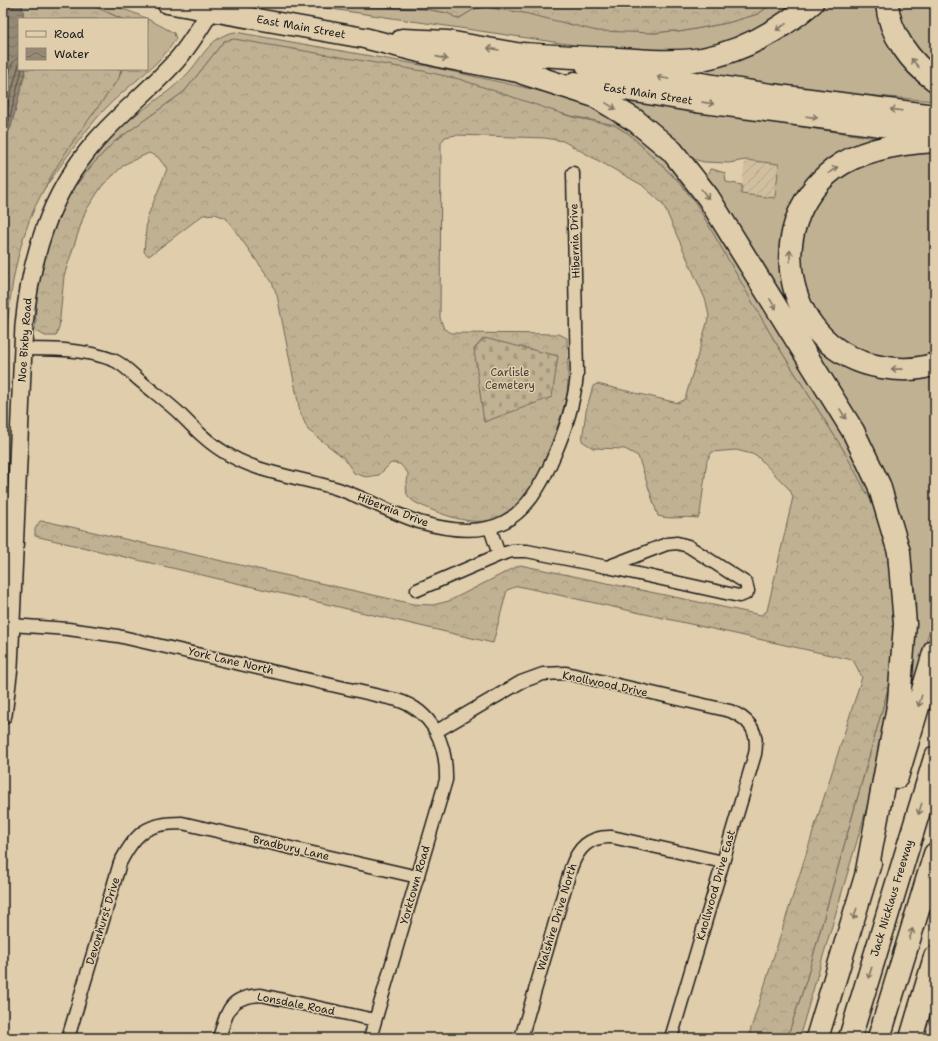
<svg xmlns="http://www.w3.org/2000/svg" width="938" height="1041" font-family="'Shantell Sans',sans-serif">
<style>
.industrial{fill:url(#industrial-furrows)}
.grass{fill:#c0b193;stroke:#6e6658}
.forest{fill:url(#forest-crowns);stroke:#6e6658}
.cemetery{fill:url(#cemetery-stones);stroke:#6e6658}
.water{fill:url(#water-waves);stroke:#655d51}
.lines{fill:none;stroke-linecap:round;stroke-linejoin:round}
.shore{stroke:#4c483f;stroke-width:1}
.street-casing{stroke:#1c1c1c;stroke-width:15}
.secondary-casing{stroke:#1c1c1c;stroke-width:20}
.primary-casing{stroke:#1c1c1c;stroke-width:23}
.highway-casing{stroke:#1c1c1c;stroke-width:25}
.street{stroke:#e0cdab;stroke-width:12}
.secondary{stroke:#e0cdab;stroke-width:17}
.primary{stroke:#e0cdab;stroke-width:20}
.highway{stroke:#e0cdab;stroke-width:22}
.oneway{stroke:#7e7464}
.labels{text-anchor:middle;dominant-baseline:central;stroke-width:3;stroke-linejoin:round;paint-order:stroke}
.street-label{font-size:11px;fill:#1c1c1c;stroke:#e0cdab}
.park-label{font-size:11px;fill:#45413a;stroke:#e0cdab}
</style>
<defs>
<pattern id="industrial-furrows" width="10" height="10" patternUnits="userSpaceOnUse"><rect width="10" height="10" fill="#d0be9f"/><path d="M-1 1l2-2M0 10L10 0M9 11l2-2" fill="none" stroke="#b2a388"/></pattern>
<pattern id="forest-crowns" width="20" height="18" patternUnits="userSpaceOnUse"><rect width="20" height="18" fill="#c0b193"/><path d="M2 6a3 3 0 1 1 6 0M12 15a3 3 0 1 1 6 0" fill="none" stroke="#a4987e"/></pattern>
<pattern id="cemetery-stones" width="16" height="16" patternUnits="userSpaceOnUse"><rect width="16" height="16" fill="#c0b193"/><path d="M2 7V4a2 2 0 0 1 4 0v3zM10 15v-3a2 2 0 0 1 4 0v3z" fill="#a4987e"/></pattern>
<pattern id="water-waves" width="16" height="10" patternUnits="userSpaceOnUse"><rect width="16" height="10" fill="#958974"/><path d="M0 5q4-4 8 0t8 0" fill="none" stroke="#796f5e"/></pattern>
</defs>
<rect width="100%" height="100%" fill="#e0cdab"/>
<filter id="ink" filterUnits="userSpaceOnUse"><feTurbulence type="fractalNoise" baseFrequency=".025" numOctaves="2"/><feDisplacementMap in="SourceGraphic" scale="8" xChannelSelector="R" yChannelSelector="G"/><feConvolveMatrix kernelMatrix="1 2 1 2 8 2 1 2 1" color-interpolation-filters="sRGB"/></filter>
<g filter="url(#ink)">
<path class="industrial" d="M745 160 779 164 775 198 741 194Z"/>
<path class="grass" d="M87 3C119 3 147 18 174 33L176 39C158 67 128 85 105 109 81 135 62 164 42 192L60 159 122 71 121 69H147V19H122Z
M291 3 425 9 448 13 458 19 474 9 486 7 654 33 672 31 679 32 727 23 758 14 773 3H803L744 38 694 52 635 54Z
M819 3H882L935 86V101L841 93 677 70Z
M895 3H935V72L910 44Z
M235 32 427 66 577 99 600 107 675 161 860 453 904 601 882 756 799 1038H787L806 981 893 671 844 451 774 340 680 183 629 134 614 125 224 41 185 91 114 142 93 164 70 193C83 174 94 154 109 138 132 113 166 98 189 72 204 55 211 36 235 32Z
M617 99 889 140 857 150 785 244 831 351 935 368V612L906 709 913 662 916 602 912 566 906 536 887 478 705 182 710 169H712L725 173 726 182 742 185 741 194 775 198 779 164 745 160 729 163 704 162 686 157Z
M935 152V357L927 359 867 356 828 333 800 282 803 222 836 176 887 154Z"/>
<path class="forest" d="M22 3H87L122 19H19V69H121L119 78C93 115 64 150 43 191 1 268 6 360 3 445V5L22 8Z
M320 3H773L758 14 727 23 679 32 672 31 654 33 597 31 524 13 486 7 474 9 458 19 448 13 425 9 326 5Z
M234 39 423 71 459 79 572 117 614 125 629 134 680 183 697 205 774 340 844 451 870 499 887 539 897 613 893 671 806 981 787 1038H748L862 677 853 660 518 586 507 590 493 643 35 536V529L40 521 49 522 413 604 433 605 449 601 520 565 761 615 767 611 793 497 790 490 756 455 736 450 712 452 707 460 700 514 698 518C684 516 671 520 658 516L638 456 625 449 593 448 582 441 586 411 593 386 597 384 678 403 685 399 709 316 706 301 663 204 642 185 563 141 545 138 456 135 445 137 441 143 440 318 444 329 452 333 559 334 567 338C567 357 570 380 566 399 561 419 535 493 521 505 491 529 465 523 432 510 424 506 411 503 407 494 405 489 408 479 408 473L400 464 391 463 379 475 366 477 354 473 344 458 308 430 300 412 277 295 272 282 226 218 215 214 203 215 149 256 144 252 147 218 167 169 158 157 149 153 125 164 102 186 85 212 64 276 59 328 56 336H45L35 330 37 288 43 258 51 233 70 193 93 164 114 142 185 91 224 41Z"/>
<path class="cemetery" d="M484 338 558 356 552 397 484 422 474 349Z"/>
<path class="water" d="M3 3H22L24 19H19V69H26L11 127 3 142Z"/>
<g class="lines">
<path class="shore" d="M3 99 12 64 19 56
M3 123 19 64
M3 134 8 125 22 69"/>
<g class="street-casing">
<path id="street" d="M23 349C54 349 84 349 113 360 122 363 131 373 138 379 152 391 166 401 179 413 193 427 207 442 224 452 258 474 300 477 338 489 365 498 391 513 419 522 492 543 526 524 554 456 566 429 574 404 577 375L573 173
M490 528 499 555 512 551H527L607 567 667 544 677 543 688 546 746 583 748 591 745 594 739 596 607 567
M417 590 499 555
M11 625 68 629 118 636 397 700C433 711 447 744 446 780L370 1038
M437 731 521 682 543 674 566 673 730 711C750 719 759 732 755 754L671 1038
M68 1038 120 863C136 832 147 823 182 823L418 877
M219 1038C228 1010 228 997 261 995L375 1020
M521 1038 571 868C578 848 589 836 612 837L723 862"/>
</g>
<g class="secondary-casing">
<path id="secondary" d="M3 715 9 667 24 325C31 257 49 195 95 142 120 113 150 90 176 61 192 43 203 23 215 3"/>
</g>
<g class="primary-casing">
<path id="primary" d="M167 3 364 38 444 58 539 76
M402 39 448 41 538 57
M586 65 771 94 935 115
M575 82 696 102 935 133"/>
</g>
<g class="highway-casing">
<path id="highway" d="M887 3C889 34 911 63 935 80
M523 54C555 56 586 58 617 59 646 61 674 63 702 59 744 51 780 30 812 3
M523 73 595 96 636 121 672 151 708 197 832 397 853 431 879 485 899 552 905 624 899 701 866 876
M935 141C902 143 861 149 834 169 758 227 786 351 881 367 898 370 919 370 935 364
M897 777 935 650
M817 1038 870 863
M850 1038 935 758
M879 1038 935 854
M911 1038 935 957"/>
</g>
<use href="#street" class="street"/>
<use href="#secondary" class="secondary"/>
<use href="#primary" class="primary"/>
<use href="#highway" class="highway"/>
</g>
<defs><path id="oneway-shaft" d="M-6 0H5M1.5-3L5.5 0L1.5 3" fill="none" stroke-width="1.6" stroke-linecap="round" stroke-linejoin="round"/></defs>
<g class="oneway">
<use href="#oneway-shaft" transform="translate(781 27) rotate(147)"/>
<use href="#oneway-shaft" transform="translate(493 49) rotate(-170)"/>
<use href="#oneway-shaft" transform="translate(442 58) rotate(13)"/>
<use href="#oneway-shaft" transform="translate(915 63) rotate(-131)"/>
<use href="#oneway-shaft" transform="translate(663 78) rotate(-171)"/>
<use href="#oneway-shaft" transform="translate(708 103) rotate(8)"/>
<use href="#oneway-shaft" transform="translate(611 106) rotate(31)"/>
<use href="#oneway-shaft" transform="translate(896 110) rotate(-173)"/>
<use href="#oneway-shaft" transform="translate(812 117) rotate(7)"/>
<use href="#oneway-shaft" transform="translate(833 170) rotate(-37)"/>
<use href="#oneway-shaft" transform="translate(705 194) rotate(53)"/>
<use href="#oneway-shaft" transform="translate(790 256) rotate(-90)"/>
<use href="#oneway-shaft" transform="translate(773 304) rotate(58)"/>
<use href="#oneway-shaft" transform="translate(897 369) rotate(-179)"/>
<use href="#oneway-shaft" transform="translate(843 414) rotate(59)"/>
<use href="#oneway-shaft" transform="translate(920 701) rotate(107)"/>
<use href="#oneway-shaft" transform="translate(920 809) rotate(107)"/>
<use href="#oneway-shaft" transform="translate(855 914) rotate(107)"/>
<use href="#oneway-shaft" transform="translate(911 934) rotate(-73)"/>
<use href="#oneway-shaft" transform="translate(870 973) rotate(107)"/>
</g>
</g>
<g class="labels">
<g class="street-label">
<text transform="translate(301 27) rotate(10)">East Main Street</text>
<text transform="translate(648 94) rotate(9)">East Main Street</text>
<text transform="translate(575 241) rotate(-92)">Hibernia Drive</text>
<text transform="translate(25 340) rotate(-86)">Noe Bixby Road</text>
<text transform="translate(393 510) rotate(21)">Hibernia Drive</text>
<text transform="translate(231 661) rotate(13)">York Lane North</text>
<text transform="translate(605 684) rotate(12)">Knollwood Drive</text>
<text transform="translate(291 848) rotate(13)">Bradbury Lane</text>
<text transform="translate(415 885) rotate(-74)">Yorktown Road</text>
<text transform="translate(716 885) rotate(-74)">Knollwood Drive East</text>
<text transform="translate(892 898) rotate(-73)">Jack Nicklaus Freeway</text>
<text transform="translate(557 917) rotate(-73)">Walshire Drive North</text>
<text transform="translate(103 921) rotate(-73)">Devonhurst Drive</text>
<text transform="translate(296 1004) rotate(11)">Lonsdale Road</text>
</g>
<g class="park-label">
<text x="510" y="372">Carlisle<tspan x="510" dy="13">Cemetery</tspan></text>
</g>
</g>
<rect width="938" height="1041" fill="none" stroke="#e0cdab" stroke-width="16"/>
<rect x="8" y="8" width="922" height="1025" fill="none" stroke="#1c1c1c" stroke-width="1.5" filter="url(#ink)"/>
<rect x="18" y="18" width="130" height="52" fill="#e0cdab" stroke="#928672"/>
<rect x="26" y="31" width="20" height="6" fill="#e0cdab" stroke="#928672"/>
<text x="54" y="38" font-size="12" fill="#1c1c1c">Road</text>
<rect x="26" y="48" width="20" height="12" fill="url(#water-waves)" stroke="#928672"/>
<text x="54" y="58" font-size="12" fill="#1c1c1c">Water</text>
</svg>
